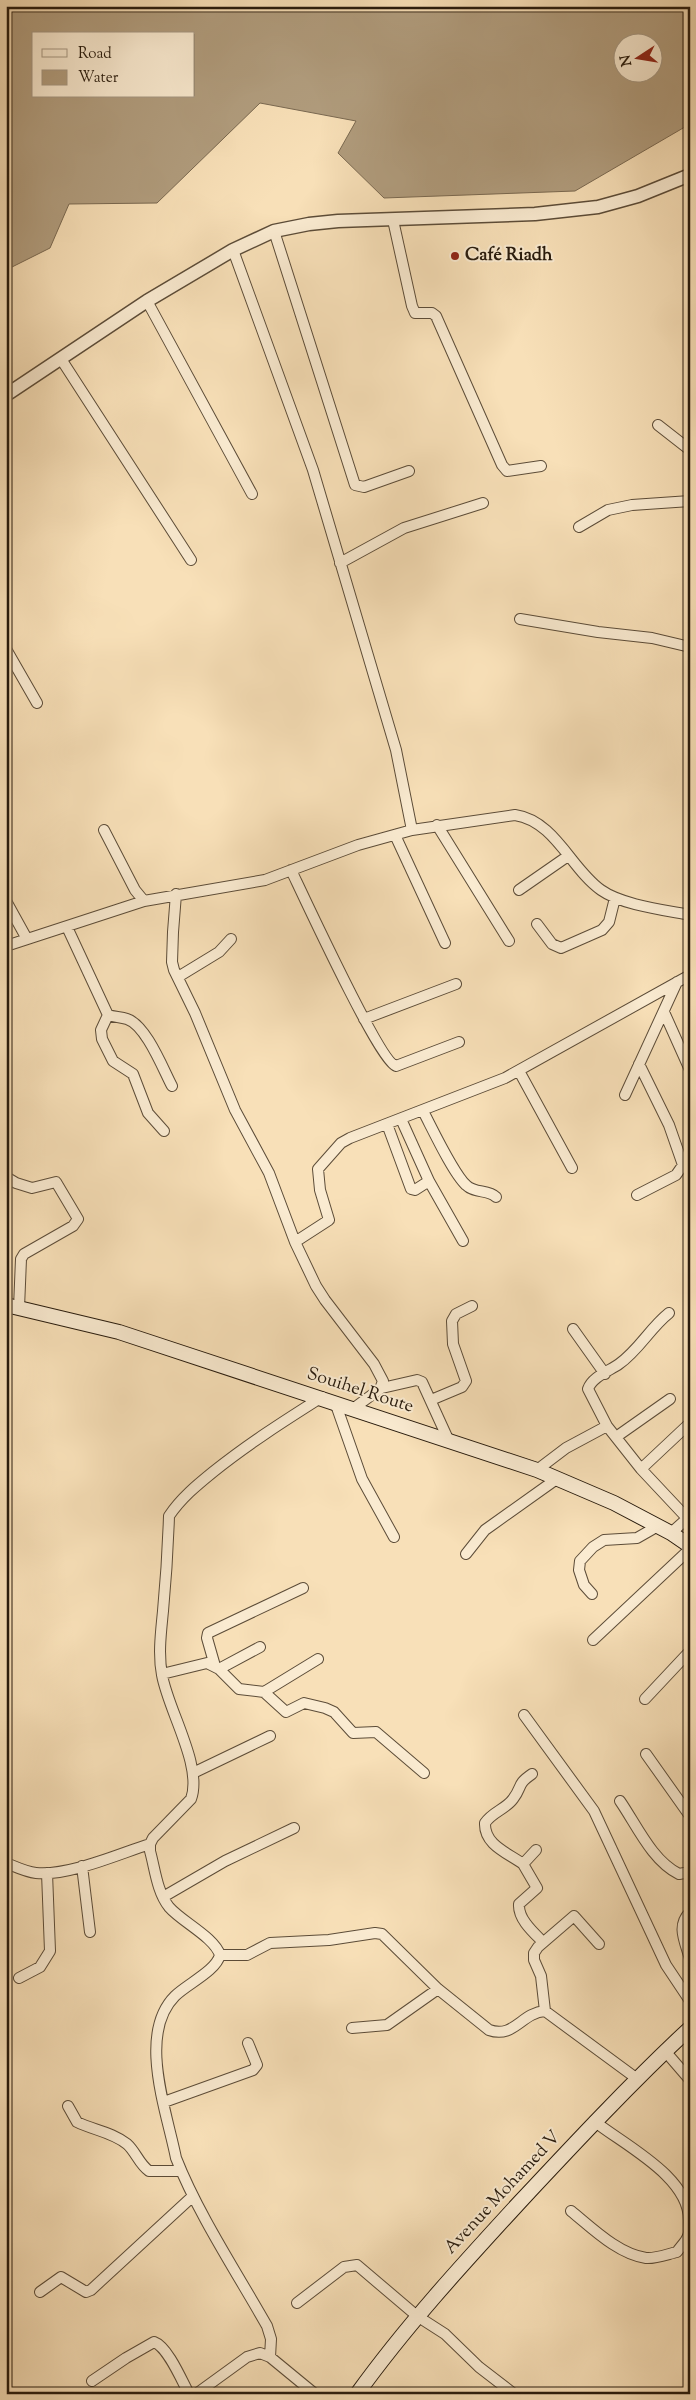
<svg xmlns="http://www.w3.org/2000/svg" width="696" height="2400" font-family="'Sorts Mill Goudy',serif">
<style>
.water{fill:#b19d7e;stroke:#7a6951;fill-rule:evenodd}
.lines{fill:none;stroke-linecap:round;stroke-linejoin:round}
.minor-casing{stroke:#5c4c38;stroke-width:12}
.tertiary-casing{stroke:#5c4c38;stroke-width:15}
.secondary-casing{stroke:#281b0d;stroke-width:16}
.minor{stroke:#faebd1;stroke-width:10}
.tertiary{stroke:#faebd1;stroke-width:12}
.secondary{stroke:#faebd1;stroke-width:14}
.poi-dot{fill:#8f2418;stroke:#faebd1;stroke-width:2}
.labels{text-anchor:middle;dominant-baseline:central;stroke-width:4;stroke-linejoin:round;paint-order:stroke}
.poi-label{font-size:18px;font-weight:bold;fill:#281b0d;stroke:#faebd1;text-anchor:start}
.street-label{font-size:18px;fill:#281b0d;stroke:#faebd1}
</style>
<rect width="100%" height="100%" fill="#f8e0b8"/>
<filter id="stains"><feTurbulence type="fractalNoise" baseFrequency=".004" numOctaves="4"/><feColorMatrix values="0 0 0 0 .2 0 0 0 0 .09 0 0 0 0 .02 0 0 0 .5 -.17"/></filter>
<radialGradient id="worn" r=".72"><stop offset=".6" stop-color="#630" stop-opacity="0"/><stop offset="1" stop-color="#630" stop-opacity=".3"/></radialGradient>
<path class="water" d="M6 6H690V124L575 191 384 198 338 153 356 121 260 103 157 203 69 204 50 248 6 270ZM34 34H194V96H34ZM624 42H654V72H624Z"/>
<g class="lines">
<g class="minor-casing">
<path id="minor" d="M393 220 412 306 415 313H432L436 316 502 465 507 471 541 466
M274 231 355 485 364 487 409 471
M233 250 313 470 396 750 412 830
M147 301 252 494
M61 359 191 560
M658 425 690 450
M579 527 608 510 632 505 690 501
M340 563 404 528 483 503
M520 619 598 632 652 638 690 647
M6 649 37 703
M437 825 509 941
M104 830 135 890 144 901
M395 835 445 943
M291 870C303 895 380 1062 396 1066L459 1042
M519 890 568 856
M176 894 173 932 172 962 174 970 195 1013 235 1110 269 1173 295 1242 316 1286 325 1300 374 1364 383 1381 380 1389 354 1408
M6 901 27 939
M537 924 552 944 561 948 602 930 609 922 615 898
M67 927 108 1015 101 1030 102 1039 113 1061 133 1074 148 1113 164 1131
M6 946 144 901 265 880 358 845 412 830 515 815C555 821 571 869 601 890 622 905 664 910 690 915
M178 977 219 952 231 939
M664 1012 690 1070
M108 1015C114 1017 121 1017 127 1019 146 1025 163 1069 172 1086
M364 1019 456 984
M519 1071 572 1168
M625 1095 677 982
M423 1111C432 1128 453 1173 466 1185 475 1194 488 1189 496 1197
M387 1124 411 1189 415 1190 429 1181 401 1119
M6 1177 16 1183 32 1188 56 1182 78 1219 73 1226 24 1254 21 1259 19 1308
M429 1181 463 1241
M637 1195 676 1175 683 1165 669 1125 639 1064
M295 1242 329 1220 320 1190 318 1169 341 1143 350 1138 505 1078 690 975
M669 1313C650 1328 639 1350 619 1364 609 1371 592 1377 588 1389L607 1426 641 1469 687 1518
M573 1329 605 1374
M382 1388 417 1380 422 1382 448 1439
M431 1400 462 1387 466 1381 453 1344 452 1321 456 1314 472 1306
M335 1402 362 1479 394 1537
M616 1437 670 1399
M641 1469 690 1423
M537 1470 566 1448 607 1426
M671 1533 690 1516
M466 1554 485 1530 558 1478
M592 1594 584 1585 579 1570 580 1561 593 1547 604 1540 637 1538 658 1526
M593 1640 690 1549
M215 1666 207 1638 208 1633 303 1588
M219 1669 260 1647
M162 1674 207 1663 219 1669 239 1689 264 1692 286 1712 304 1703 325 1708 334 1712 353 1733 376 1732 424 1773
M264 1692 318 1659
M645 1699 690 1651
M524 1715 594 1811 666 1965 690 2001
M646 1754 690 1816
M193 1773 270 1736
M620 1801C636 1824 652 1861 679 1874L690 1872
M536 1850 523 1864 537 1888 519 1904C518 1919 533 1932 543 1942
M690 1854V1868
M6 1863C16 1867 26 1872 36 1873 70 1876 118 1854 150 1844
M523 1864C508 1853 484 1845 485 1823 492 1812 506 1809 513 1799 523 1786 516 1785 532 1774
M82 1866 90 1932
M163 1897 225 1861 294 1828
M690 1912C676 1926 685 1941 690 1959
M220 1955H247L270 1943 329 1940 375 1933 382 1934 438 1989 489 2030C514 2039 521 2013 545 2011L636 2078
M19 1978 40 1967 50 1951 47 1873
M545 2011 541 1976 534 1960V1953L538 1947 574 1916 599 1944
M352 2028 387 2025 438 1989
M665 2051 690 2080
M164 2102 253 2070 257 2065 248 2043
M68 2106 77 2122C93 2130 112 2132 127 2144 136 2152 139 2164 149 2171H181
M571 2211C592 2228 618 2254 646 2258 655 2259 668 2254 677 2252 680 2247 686 2242 688 2236 690 2232 689 2226 689 2221 690 2177 624 2145 594 2121
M40 2292 61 2277 86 2292 91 2290 193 2196
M297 2303 344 2267 357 2265 417 2316 445 2334 479 2367 514 2394
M270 2357 271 2339 267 2326C237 2273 198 2214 176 2158 167 2112 137 2034 175 1996 187 1984 216 1971 220 1955 214 1937 182 1922 169 1907 157 1892 155 1869 150 1851V1844L153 1838 191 1799C203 1766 168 1710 162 1675 158 1654 161 1632 163 1611 166 1579 168 1547 169 1516 181 1498 197 1485 213 1472 248 1444 284 1421 322 1397
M92 2381 126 2358 154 2342C168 2347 182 2381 189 2394
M196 2394 247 2357 260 2353 270 2357 315 2394
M687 2394 690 2390"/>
</g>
<g class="tertiary-casing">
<path id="tertiary" d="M6 395 147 301 233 250 274 231 309 224 338 221 535 214 598 207 638 196 690 175"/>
</g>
<g class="secondary-casing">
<path id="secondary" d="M6 1305 119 1332 537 1470 614 1503 671 1533 690 1546
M357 2394C406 2326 462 2265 518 2204 574 2144 630 2084 690 2028"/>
</g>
<use href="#minor" class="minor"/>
<use href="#tertiary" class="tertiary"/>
<use href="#secondary" class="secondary"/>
</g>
<circle class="poi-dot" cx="455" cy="256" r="5"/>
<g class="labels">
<g class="poi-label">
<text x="465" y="256">Café Riadh</text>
</g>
<g class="street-label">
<text transform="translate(360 1391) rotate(18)">Souihel Route</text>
<text transform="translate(503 2193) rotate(-47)">Avenue Mohamed V</text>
</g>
</g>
<rect width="696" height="2400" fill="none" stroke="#f8e0b8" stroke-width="25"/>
<rect x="8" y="8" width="681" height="2385" fill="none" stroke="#281b0d" stroke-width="2.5"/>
<rect x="12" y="12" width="671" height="2375" fill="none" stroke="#281b0d"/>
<rect x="32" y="32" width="162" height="65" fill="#faebd1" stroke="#a69883"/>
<rect x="42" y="49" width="25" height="8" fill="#faebd1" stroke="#a69883"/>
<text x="78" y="58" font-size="15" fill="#281b0d">Road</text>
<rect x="42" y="70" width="25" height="15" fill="#b19d7e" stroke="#a69883"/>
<text x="78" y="82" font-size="15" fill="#281b0d">Water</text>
<g transform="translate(638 58) rotate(258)"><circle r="24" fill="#faebd1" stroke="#a69883"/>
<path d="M0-4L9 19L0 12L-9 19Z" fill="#8f2418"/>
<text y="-8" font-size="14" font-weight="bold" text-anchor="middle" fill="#281b0d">N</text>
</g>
<rect width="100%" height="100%" filter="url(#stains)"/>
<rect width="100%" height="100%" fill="url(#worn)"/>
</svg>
